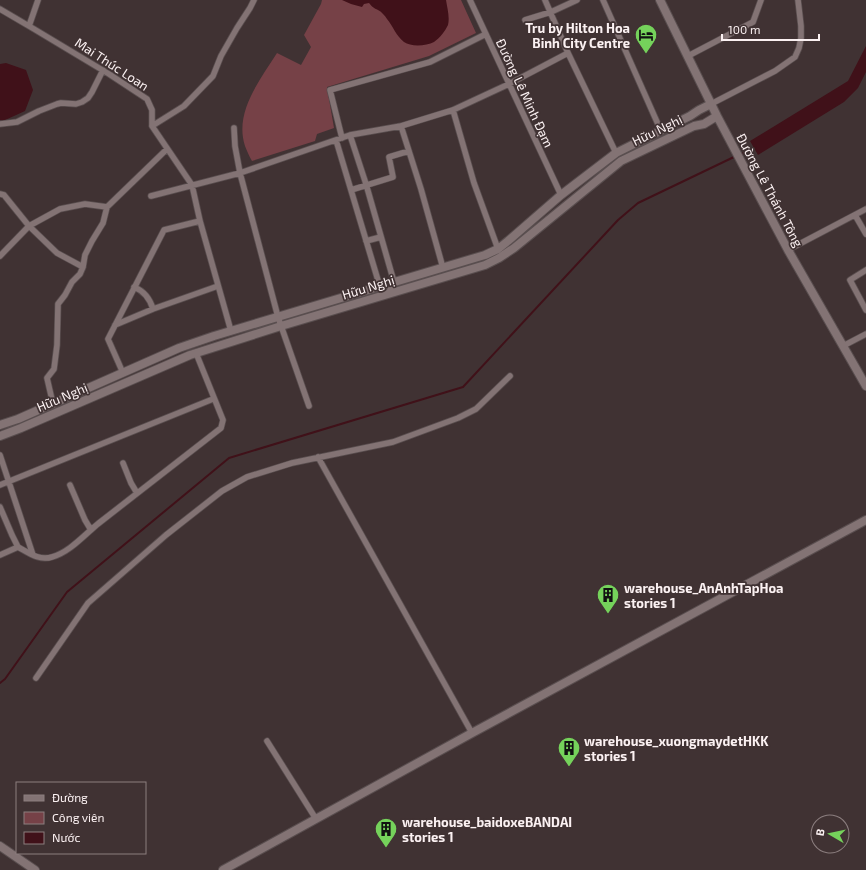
<svg xmlns="http://www.w3.org/2000/svg" width="866" height="870" font-family="'Exo 2',sans-serif">
<style>
.green{fill:#764147}
.water{fill:#401119}
.lines{fill:none;stroke-linecap:round;stroke-linejoin:round}
.stream{stroke:#401119;stroke-width:2}
.street-casing{stroke:#594e4f;stroke-width:7}
.secondary-casing{stroke:#594e4f;stroke-width:10}
.street{stroke:#837374;stroke-width:5.5}
.secondary{stroke:#837374;stroke-width:8}
.labels{text-anchor:middle;dominant-baseline:central;stroke-width:3.5;stroke-linejoin:round;paint-order:stroke}
.poi-label{font-size:13px;font-weight:bold;fill:#fbf1f2;stroke:#403233;text-anchor:start}
.street-label{font-size:13px;fill:#fbf1f2;stroke:#403233}
</style>
<rect width="100%" height="100%" fill="#403233"/>
<path class="green" d="M322 0H461L476 33 429 56 327 87 334 128 317 134 315 141 252 161C249 156 247 151 245 146 234 112 260 80 277 53L301 65 311 47 304 35 321 4Z"/>
<path class="water" d="M342 0H446C447 7 450 17 448 25 445 31 440 38 434 42 426 46 411 47 404 42 396 36 393 26 387 19 385 16 382 12 378 10 374 8 372 7 369 3L364 4 362 7 351 4Z
M866 46V72L858 88 844 102 758 155 750 141 848 81Z
M6 63 26 70 33 90 25 111 3 121 0 120V64Z"/>
<g class="lines">
<path class="stream" d="M740 155 756 147
M0 683 5 679 67 592 229 458 463 387 618 220 638 203 736 156"/>
<g class="street-casing">
<path id="street" d="M470 0 561 195
M545 0 568 53 616 153
M603 0 661 131
M0 9 34 29 109 74 147 99 152 110V126L192 185 200 221
M525 20 551 12 577 0
M29 26 38 0
M688 56 753 22 761 0
M711 104 775 71 795 57 799 48 801 38V26L798 0
M453 110 474 183 498 249
M0 124 17 122 39 111 57 104 61 103 76 104 82 102 88 98 92 92 103 70
M152 126 184 106 213 76 221 56 237 28 250 8 254 0
M401 126 421 189 443 268
M234 128 235 146 240 173 278 317 309 406
M350 135 366 184 394 282 388 294
M342 138 330 90 430 62 486 34
M336 140 380 287 382 288
M351 190 393 177 389 157 409 151
M0 194 4 195 29 226 57 253 83 267
M151 196 240 173 350 135 401 126 453 110 509 84 568 53
M855 215 866 234
M366 241 381 237
M788 250 866 209
M0 256 29 226 60 209 85 204 107 207 167 149
M866 270 850 280 866 310
M134 287C144 291 150 299 153 309
M115 325 153 309 218 286
M843 346 866 334
M123 373 108 339 164 230 200 221 231 331
M53 404 47 378 54 369 57 345 58 304 65 295 72 282 80 274 83 267 85 255 92 241 103 223 107 207
M0 455 33 555
M318 457 472 733
M123 463 131 483 137 493
M0 485 213 399
M70 485 85 520 91 530
M0 507 12 535 18 547
M0 555 18 547C29 553 39 561 52 557 70 552 84 535 99 523 139 492 180 460 221 428L223 420 196 353
M36 678 88 603 166 535 222 491 247 477 292 463 393 442 458 418 476 409 510 376
M267 741 316 819"/>
</g>
<g class="secondary-casing">
<path id="secondary" d="M660 0 717 116 788 250 866 386
M0 425 18 419 179 348 214 336 485 255 498 249 508 241 561 195 616 153 690 116 699 110 711 104
M0 436 21 428 190 355 281 326 485 265 499 258 514 248 621 161 694 126 704 124 717 116
M0 846 35 870
M223 870 472 733 866 520"/>
</g>
<use href="#street" class="street"/>
<use href="#secondary" class="secondary"/>
</g>
<defs>
<g id="hotel-pin" transform="scale(1.15)"><path d="M0 17L-7.5 6A9.5 9.5 0 1 1 7.5 6Z" fill="#75d25b" stroke="#403233"/><path d="M-6-4.5h1.5V1H6V5H4.5V3h-9V5H-6ZM-4 0a1.8 1.8 0 1 1 3.6 0ZM.5 0V-2.5h3Q6-2.5 6 0Z" fill="#111"/></g>
<g id="building-pin" transform="scale(1.15)"><path d="M0 17L-7.5 6A9.5 9.5 0 1 1 7.5 6Z" fill="#75d25b" stroke="#403233"/><path d="M-4-6H4V6H1V3H-1V6H-4ZM-2.5-4.3h1.7v1.8h-1.7ZM.8-4.3h1.7v1.8H.8ZM-2.5-1h1.7V.8h-1.7ZM.8-1h1.7V.8H.8Z" fill="#111"/></g>
</defs>
<g fill-rule="evenodd">
<use href="#hotel-pin" x="646" y="35"/>
<use href="#building-pin" x="608" y="595"/>
<use href="#building-pin" x="569" y="748"/>
<use href="#building-pin" x="386" y="829"/>
</g>
<g class="labels">
<g class="poi-label">
<text x="630" y="28" text-anchor="end">Tru by Hilton Hoa<tspan x="630" dy="15">Binh City Centre</tspan></text>
<text x="624" y="588">warehouse_AnAnhTapHoa<tspan x="624" dy="15">stories 1</tspan></text>
<text x="584" y="741">warehouse_xuongmaydetHKK<tspan x="584" dy="15">stories 1</tspan></text>
<text x="402" y="822">warehouse_baidoxeBANDAI<tspan x="402" dy="15">stories 1</tspan></text>
</g>
<g class="street-label">
<text transform="translate(112 64) rotate(33)">Mai Thúc Loan</text>
<text transform="translate(525 93) rotate(65)">Đường Lê Minh Đạm</text>
<text transform="translate(657 130) rotate(-26)">Hữu Nghị</text>
<text transform="translate(770 190) rotate(62)">Đường Lê Thánh Tông</text>
<text transform="translate(368 287) rotate(-17)">Hữu Nghị</text>
<text transform="translate(62 397) rotate(-23)">Hữu Nghị</text>
</g>
</g>
<rect x="16" y="782" width="130" height="72" fill="#403233" stroke="#8b7e7f"/>
<rect x="24" y="795" width="20" height="6" fill="#837374" stroke="#8b7e7f"/>
<text x="52" y="802" font-size="12" fill="#fbf1f2">Đường</text>
<rect x="24" y="812" width="20" height="12" fill="#764147" stroke="#8b7e7f"/>
<text x="52" y="822" font-size="12" fill="#fbf1f2">Công viên</text>
<rect x="24" y="832" width="20" height="12" fill="#401119" stroke="#8b7e7f"/>
<text x="52" y="842" font-size="12" fill="#fbf1f2">Nước</text>
<g transform="translate(830 834) rotate(279)"><circle r="19" fill="#403233" stroke="#8b7e7f"/>
<path d="M0-3L7 15L0 10L-7 15Z" fill="#75d25b"/>
<text y="-6" font-size="11" font-weight="bold" text-anchor="middle" fill="#fbf1f2">B</text>
</g>
<path d="M722 34v6h97v-6" fill="none" stroke="#fbf1f2" stroke-width="2"/>
<text x="728" y="34" font-size="12" fill="#fbf1f2" stroke="#403233" stroke-width="3" paint-order="stroke">100 m</text>
</svg>
